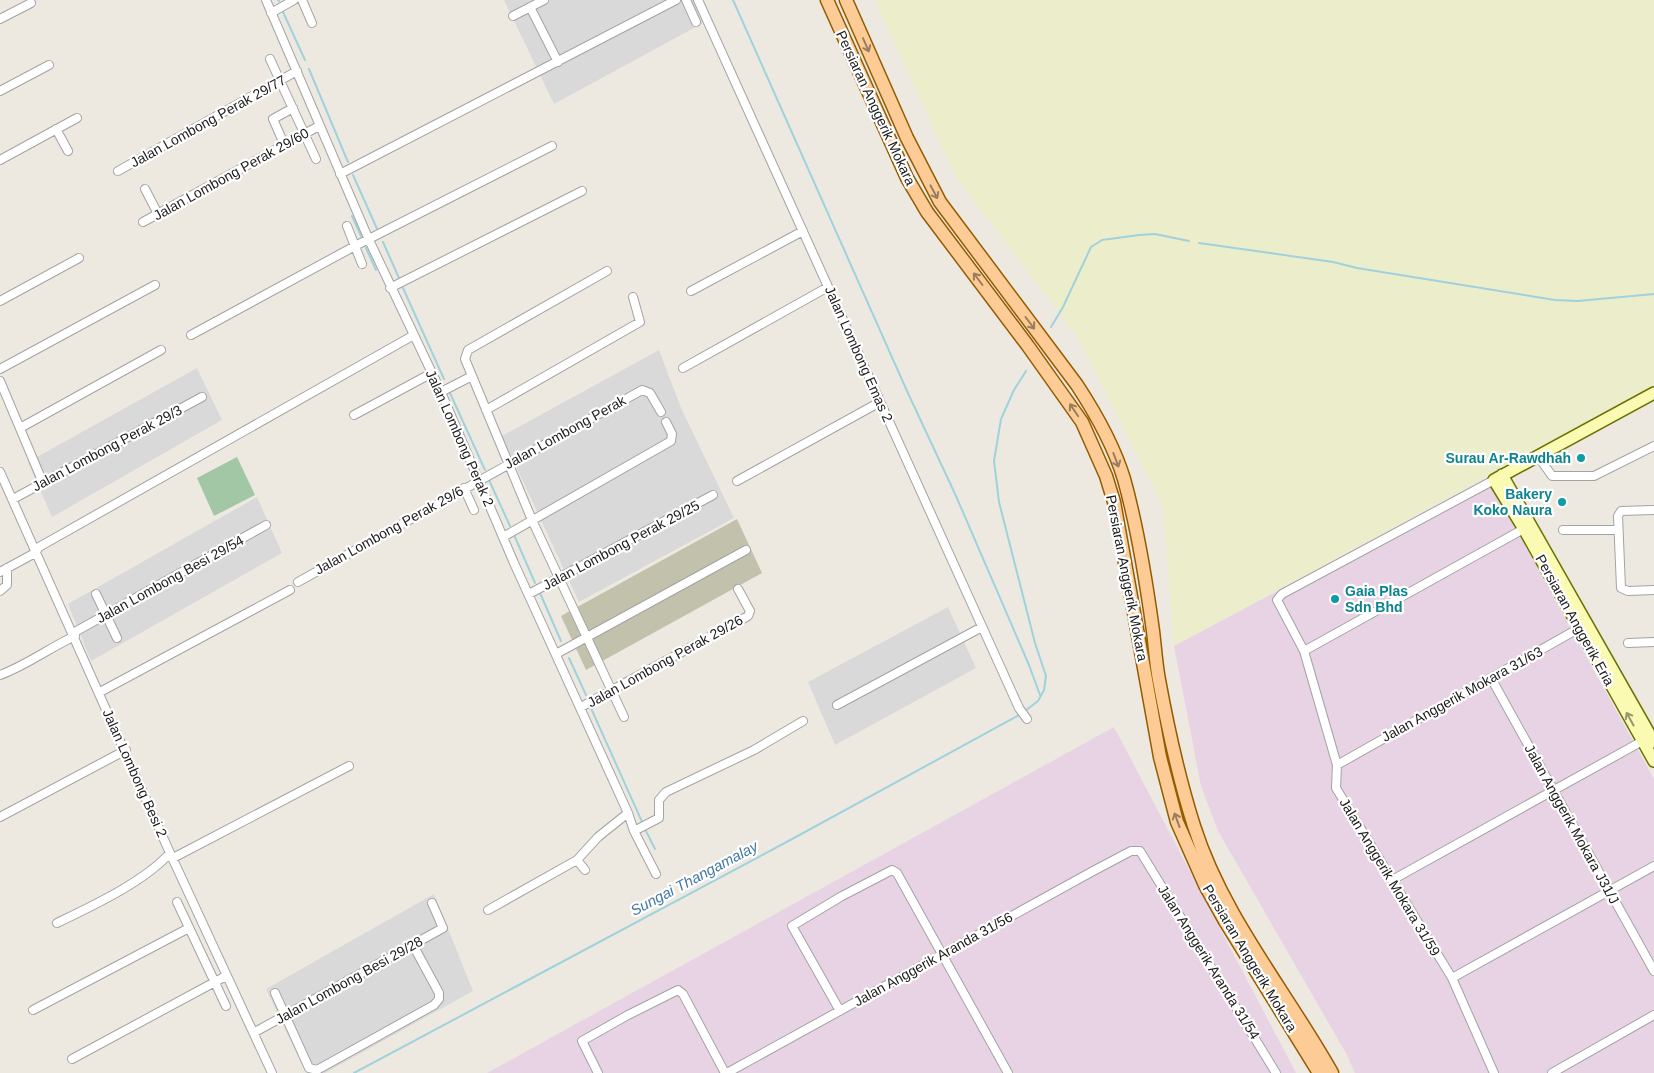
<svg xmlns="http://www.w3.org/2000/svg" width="1654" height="1073" font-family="Arial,sans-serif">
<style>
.residential{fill:#dad9d9}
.industrial{fill:#e7d3e4}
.construction{fill:#c2c1ac}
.farmland{fill:#ecedcb}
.cemetery{fill:#a2c7a5}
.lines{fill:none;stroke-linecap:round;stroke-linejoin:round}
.stream{stroke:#a0d2dd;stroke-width:2}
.street-casing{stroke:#a3a3a3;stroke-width:10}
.secondary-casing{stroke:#6c7303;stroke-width:14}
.primary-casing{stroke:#935c00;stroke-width:15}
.street{stroke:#fff;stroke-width:8}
.secondary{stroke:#fafab2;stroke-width:11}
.primary{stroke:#fdcc96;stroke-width:12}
.oneway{stroke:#987d5f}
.oneway2{stroke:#96966e}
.culture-dot{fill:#0f9aa8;stroke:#fff;stroke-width:2}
.labels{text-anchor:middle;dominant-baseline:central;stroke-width:4.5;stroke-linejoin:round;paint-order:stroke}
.street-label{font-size:14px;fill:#1c1c1c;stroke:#fff}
.culture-label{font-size:14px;font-weight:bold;fill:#0d838f;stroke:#fff;text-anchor:end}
.water-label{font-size:15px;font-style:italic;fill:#4479a4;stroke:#fff}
</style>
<rect width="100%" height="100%" fill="#ede9e1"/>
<path class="residential" d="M504 0H693L703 23 554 104Z
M659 350 681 408 734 518 579 602 502 436Z
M197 368 222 420 52 517 28 462Z
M257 497 282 553 91 661 68 604Z
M948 607 976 668 835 745 808 682Z
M434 894 473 991 325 1073H306L266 989Z"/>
<path class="industrial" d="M1488 479 1654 779V1073H1355L1347 1055 1218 831 1201 786 1174 646Z
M1114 727 1296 1073H487Z"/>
<path class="construction" d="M737 519 762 573 586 670 561 616Z"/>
<path class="farmland" d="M875 0H1654V386L1174 646 1163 506 1077 336 955 176Z"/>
<path class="cemetery" d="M237 457 255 495 214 516 197 478Z"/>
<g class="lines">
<path class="stream" d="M278 0 279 1
M733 0 907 391 956 496 1029 665 1040 695
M283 12 305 60
M309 69 348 162
M353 175 378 231
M352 216 361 236
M383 242 399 278
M1199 243 1333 262 1357 268 1555 300 1578 301 1654 294
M366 248 376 270
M403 288 444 379
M1051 327 1063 307 1091 247 1102 240 1139 235 1155 234 1189 241
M450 393 485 470
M489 480 510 526
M515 537 535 583
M540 593 561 641
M569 658 586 695
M590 706 643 824
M1025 711 1038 701 1044 690 1046 676 1035 643 999 502 994 461 1001 419 1014 390 1026 371
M645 829 655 849
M354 1073 794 838 1021 714"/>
<g class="street-casing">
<path id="street" d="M266 0 369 240 441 392 514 563 628 813 634 831 656 874
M302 0 312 23
M686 0 696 22
M698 0 1019 708 1027 719
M530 7 558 62
M271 13 294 0
M513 16 544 0
M0 19 31 3
M270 59 316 159
M0 91 49 65
M56 129 68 151
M284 144 273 119 293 108
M0 160 77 118
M118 171 297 71
M340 174 676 0
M145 189 158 214
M143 222 319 126
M347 226 362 264
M607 271 468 350 465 359 532 520 624 717
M390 288 582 191
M691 291 803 231
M0 301 79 258
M191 335 355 246 552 146
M683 368 828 287
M0 369 155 285
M0 381 43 483
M441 392 472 376
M486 410 640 322 633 297
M354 415 432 373
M20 428 161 350
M1538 456 1552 476H1594L1654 446
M0 472 170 853 272 1073
M1494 480 1282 594 1277 600 1304 651 1337 765 1336 788 1452 978 1494 1073
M737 481 880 402
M464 488 474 510
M13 499 202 397
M1654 510 1621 511 1618 516 1621 588 1628 591 1654 590
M1563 530H1618
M503 537 671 441 672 434 666 422
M0 572 35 553 39 547 414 335
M298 582 642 390 650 393 661 412
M0 591 7 585V568
M96 594 117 638
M529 594 713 495
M73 633 266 525
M1628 643 1654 642
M1304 651 1527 527
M556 654 746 550
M0 675C27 665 49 648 75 636
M1491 678 1654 971
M100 692 290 590
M837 705 982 627
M581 707 748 616 750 611 738 589
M1337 765 1583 626
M0 817 126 750
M634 831 659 818V800L666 792 754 750 803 721
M173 858 349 766
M585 870 577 860 598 837 628 813
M1394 879 1646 739
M177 902 226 1006
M488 910 577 860
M57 923C92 906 144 882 170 853
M1452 978 1654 866
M275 993 309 1068 317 1070 434 1005 439 999V993L413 945
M33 1010 189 928
M840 1011 792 926 842 896 892 870 897 873 1008 1073
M255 1032 443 928 432 903
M72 1059 226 976
M598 1073 582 1041 628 1015 678 990 683 994 725 1073
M727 1073 1095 870 1131 851H1140L1276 1073
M1552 1073 1654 1015"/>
</g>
<g class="secondary-casing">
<path id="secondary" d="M1654 393 1494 480 1524 529 1654 761
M1502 475 1654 742"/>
</g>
<g class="primary-casing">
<path id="primary" d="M827 0 907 178 927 212 1028 346 1082 422 1106 476 1114 502 1160 757 1177 822 1205 885 1225 921 1319 1073
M846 0 907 138 940 202 1077 385C1096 414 1114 446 1124 479 1138 529 1146 580 1153 631 1155 647 1156 664 1159 680 1168 729 1179 779 1194 826 1223 917 1286 991 1332 1073"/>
</g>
<use href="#street" class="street"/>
<use href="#secondary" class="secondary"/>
<use href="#primary" class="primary"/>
</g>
<defs><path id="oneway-shaft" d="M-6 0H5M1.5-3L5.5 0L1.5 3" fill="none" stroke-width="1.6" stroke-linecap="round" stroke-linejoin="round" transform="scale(1.25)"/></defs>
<g class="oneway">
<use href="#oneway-shaft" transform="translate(866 45) rotate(66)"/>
<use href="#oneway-shaft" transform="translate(934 192) rotate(62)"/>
<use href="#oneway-shaft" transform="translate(978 279) rotate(-127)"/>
<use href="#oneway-shaft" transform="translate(1030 323) rotate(53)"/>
<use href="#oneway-shaft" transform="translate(1074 410) rotate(-124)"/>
<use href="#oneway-shaft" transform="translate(1116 460) rotate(69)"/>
<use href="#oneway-shaft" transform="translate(1177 820) rotate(-110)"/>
</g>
<use class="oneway2" href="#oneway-shaft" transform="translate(1630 719) rotate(-119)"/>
<g class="culture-dot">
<circle cx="1581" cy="458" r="5"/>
<circle cx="1562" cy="502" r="5"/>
<circle cx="1335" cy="599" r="5"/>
</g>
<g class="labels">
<g class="street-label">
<text transform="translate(876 108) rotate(65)">Persiaran Anggerik Mokara</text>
<text transform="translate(208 121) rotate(-29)">Jalan Lombong Perak 29/77</text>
<text transform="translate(231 174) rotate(-29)">Jalan Lombong Perak 29/60</text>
<text transform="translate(859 354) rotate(66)">Jalan Lombong Emas 2</text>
<text transform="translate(565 432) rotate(-29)">Jalan Lombong Perak</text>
<text transform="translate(460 438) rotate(66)">Jalan Lombong Perak 2</text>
<text transform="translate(107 448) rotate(-28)">Jalan Lombong Perak 29/3</text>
<text transform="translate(389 530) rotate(-29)">Jalan Lombong Perak 29/6</text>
<text transform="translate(621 545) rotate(-28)">Jalan Lombong Perak 29/25</text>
<text transform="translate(1127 578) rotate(79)">Persiaran Anggerik Mokara</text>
<text transform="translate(170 579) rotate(-29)">Jalan Lombong Besi 29/54</text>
<text transform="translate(1575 620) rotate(61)">Persiaran Anggerik Eria</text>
<text transform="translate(665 661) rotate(-29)">Jalan Lombong Perak 29/26</text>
<text transform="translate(1462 694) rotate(-29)">Jalan Anggerik Mokara 31/63</text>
<text transform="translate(135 773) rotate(66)">Jalan Lombong Besi 2</text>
<text transform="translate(1572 824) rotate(61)">Jalan Anggerik Mokara J31/J</text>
<text transform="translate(1390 877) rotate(59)">Jalan Anggerik Mokara 31/59</text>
<text transform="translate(1250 958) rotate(59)">Persiaran Anggerik Mokara</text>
<text transform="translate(933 959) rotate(-29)">Jalan Anggerik Aranda 31/56</text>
<text transform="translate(1209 962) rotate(58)">Jalan Anggerik Aranda 31/54</text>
<text transform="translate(349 980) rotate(-29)">Jalan Lombong Besi 29/28</text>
</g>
<g class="culture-label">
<text x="1571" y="458">Surau Ar-Rawdhah</text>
<text x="1552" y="494">Bakery<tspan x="1552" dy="16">Koko Naura</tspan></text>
<text x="1345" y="591" text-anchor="start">Gaia Plas<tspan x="1345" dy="16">Sdn Bhd</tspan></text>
</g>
<g class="water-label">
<text transform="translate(694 878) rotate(-28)">Sungai Thangamalay</text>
</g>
</g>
</svg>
